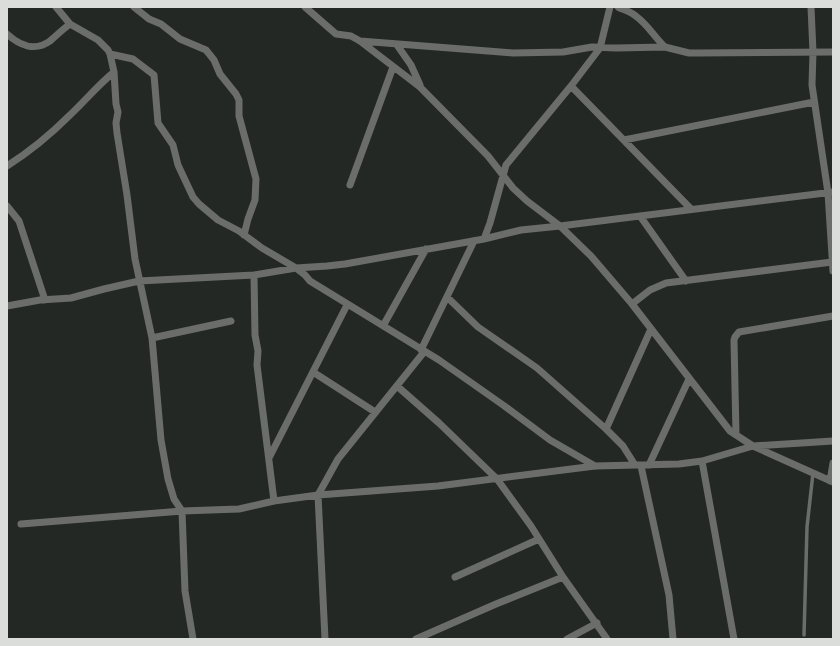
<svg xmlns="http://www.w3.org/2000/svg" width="840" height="646" font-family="'Fira Sans',sans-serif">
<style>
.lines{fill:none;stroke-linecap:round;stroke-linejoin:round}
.service{stroke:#6b6d6b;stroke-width:3.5}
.minor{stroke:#6b6d6b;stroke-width:7}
</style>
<rect width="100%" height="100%" fill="#242824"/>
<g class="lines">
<path class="service" d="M804 635 807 527 813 473"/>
<path class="minor" d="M56 7 70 24 98 40 108 50 110 54 114 72 116 104 118 112 116 123 117 133 127 195 135 259 152 338 161 440 168 479 174 499 182 511 185 591 193 639
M134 7 149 19 161 24 180 39 206 50 214 60 220 74 236 94 239 100V116L256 179 255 200 248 219 244 235
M305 7 336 34 351 36 360 41 420 87 488 156 513 188 527 201 560 226 591 256 632 304 730 431 753 446 833 482
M618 7C624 10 632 12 637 17 648 25 655 38 665 47
M811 7 813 52 812 85 828 193 833 271
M7 34C19 45 35 52 50 41 57 35 63 29 70 24
M360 41 513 53 563 52 592 47 616 48 665 47 689 53H698L833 52
M397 45 411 65 420 85
M110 54 133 59 154 75 158 123 173 145 178 165 193 197 199 204 218 220 239 231 262 248 296 268 305 275 310 281 439 360 503 405 550 440 595 466
M571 86 691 209
M624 140 814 102
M7 166C29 152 51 134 70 115 85 101 97 86 114 72
M350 185 393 67
M7 206 19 221 45 300
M640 216 686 281
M484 239 490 223 506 165 571 86 600 48 610 7
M254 275 255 335 258 351 257 365 274 501
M447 297 478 327 537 368 606 429 623 446 635 465
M632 304 650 290 666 283 832 262
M7 306 40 300 71 298 104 289 139 281 254 275 296 268 327 266 345 264 484 239 521 230 560 226 833 192
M383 326 426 249
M152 338 231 321
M421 350 474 241
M313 372 375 412
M397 386 439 423 497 479 531 526 563 577 607 639
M606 429 651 329
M736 435 734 340 735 337 739 332 833 316
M269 458 347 305
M702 461 734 639
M649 465 689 379
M641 466 669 595 673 639
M830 481 833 463
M21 524 182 511 239 509 274 501 318 495 438 486 595 466 679 464 702 461 753 446 833 441
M455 577 539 539
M325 639 318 495 338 459 424 352
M416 639 496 604 563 577
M567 639 597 623"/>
</g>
<rect width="840" height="646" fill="none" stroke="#daddda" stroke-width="16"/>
</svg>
